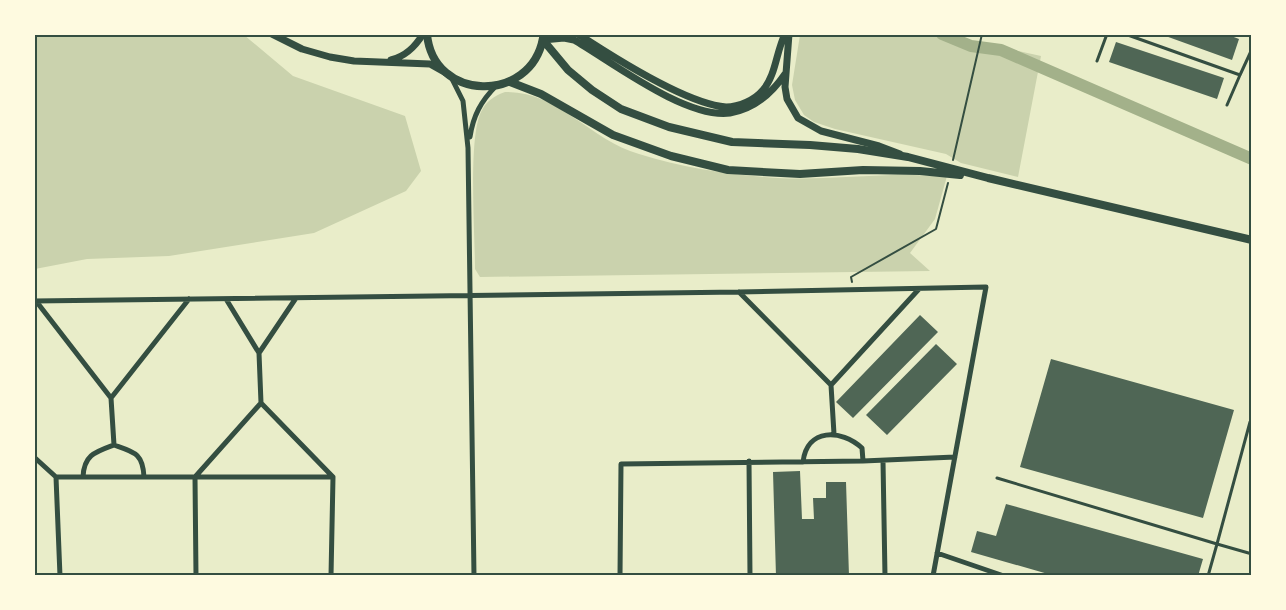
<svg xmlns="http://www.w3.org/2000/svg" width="1286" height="610" font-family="'DM Sans',sans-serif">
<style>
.green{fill:#cad2ad}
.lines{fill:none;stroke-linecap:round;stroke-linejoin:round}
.canal{stroke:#a3b18a;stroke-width:12}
.building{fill:#4f6655}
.path{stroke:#344e41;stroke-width:2}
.service{stroke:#344e41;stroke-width:3}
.minor{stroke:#344e41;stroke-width:5}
.tertiary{stroke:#344e41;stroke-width:7}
.secondary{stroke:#344e41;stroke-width:8}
.neatline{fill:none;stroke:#344e41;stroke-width:2}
</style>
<rect width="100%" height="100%" fill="#e9edc9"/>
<path class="green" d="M35 34 244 35 293 76 405 116 421 171 406 191 314 233 169 256 87 259 35 269Z
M800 35H947L1041 56 1018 177 961 163 946 154 835 129 814 122 804 115 795 100 792 85Z
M505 92C558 91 590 140 639 154 684 168 731 175 778 178 816 180 854 176 892 175 910 174 928 176 947 176L935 219 910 253 930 271 480 277 475 269C475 234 468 139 481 112 486 101 494 96 505 92Z"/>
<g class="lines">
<path class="canal" d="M942 34 971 46 1001 50 1252 159"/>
</g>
<path class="building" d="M1160 34H1226L1239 39 1232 60Z
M1116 42 1224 78 1217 99 1109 62Z
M920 315 938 332 853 418 836 402Z
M936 344 957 364 887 435 866 415Z
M1051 359 1234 410 1203 518 1020 467Z
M800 471 802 519H814L813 498H826V482H846L849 576H776L773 472Z
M1006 504 1203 559 1198 576H1055L971 552 977 531 996 536Z"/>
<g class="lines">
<path class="path" d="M953 160 982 34
M852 282 851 277 936 229 948 183"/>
<path class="service" d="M1125 34 1240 75 1252 49
M1097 61 1107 34
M1227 105 1240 75
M997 478 1217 544 1250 422
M1208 576 1217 544 1252 554"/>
<path class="minor" d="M451 77 463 101 468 148 474 576
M470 137C473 116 481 101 496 86
M739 292 831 385 834 434
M226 299 259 353 261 403 333 477 331 576
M34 301 739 292 986 287 933 576
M36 301 111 398 114 445
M259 353 296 298
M831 385 919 289
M111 398 189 299
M34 457 56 477 60 576
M749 461 750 576
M883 461 885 576
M803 462C807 428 841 429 862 448L863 461
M56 477H333
M83 477C84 455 95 452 114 445 134 452 143 453 144 477
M937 553 1004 576
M196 576 195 477 261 403
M620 576 621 464 863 461 955 457"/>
<path class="tertiary" d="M272 34 302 49 330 57 354 61 430 64 446 73
M578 34C613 57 686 104 726 107 739 107 755 100 763 90 776 75 776 52 785 34
M789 34 785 87 787 99 798 118 821 131 879 146 900 154
M543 40 564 38 574 40C612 62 686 119 730 113 754 109 772 93 785 74
M391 60C406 56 415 47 423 34"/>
<path class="secondary" d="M427 34C433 102 531 104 543 38
M543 40 568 70 592 90 621 109 669 127 732 142 810 145 858 149 908 157 988 178 1252 240
M510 82 541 94 613 135 671 156 728 170 800 174 863 170 920 171 960 175"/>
</g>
<rect width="1286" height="610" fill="none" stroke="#fefae0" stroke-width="72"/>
<rect x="36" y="36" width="1214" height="538" class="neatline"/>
</svg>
